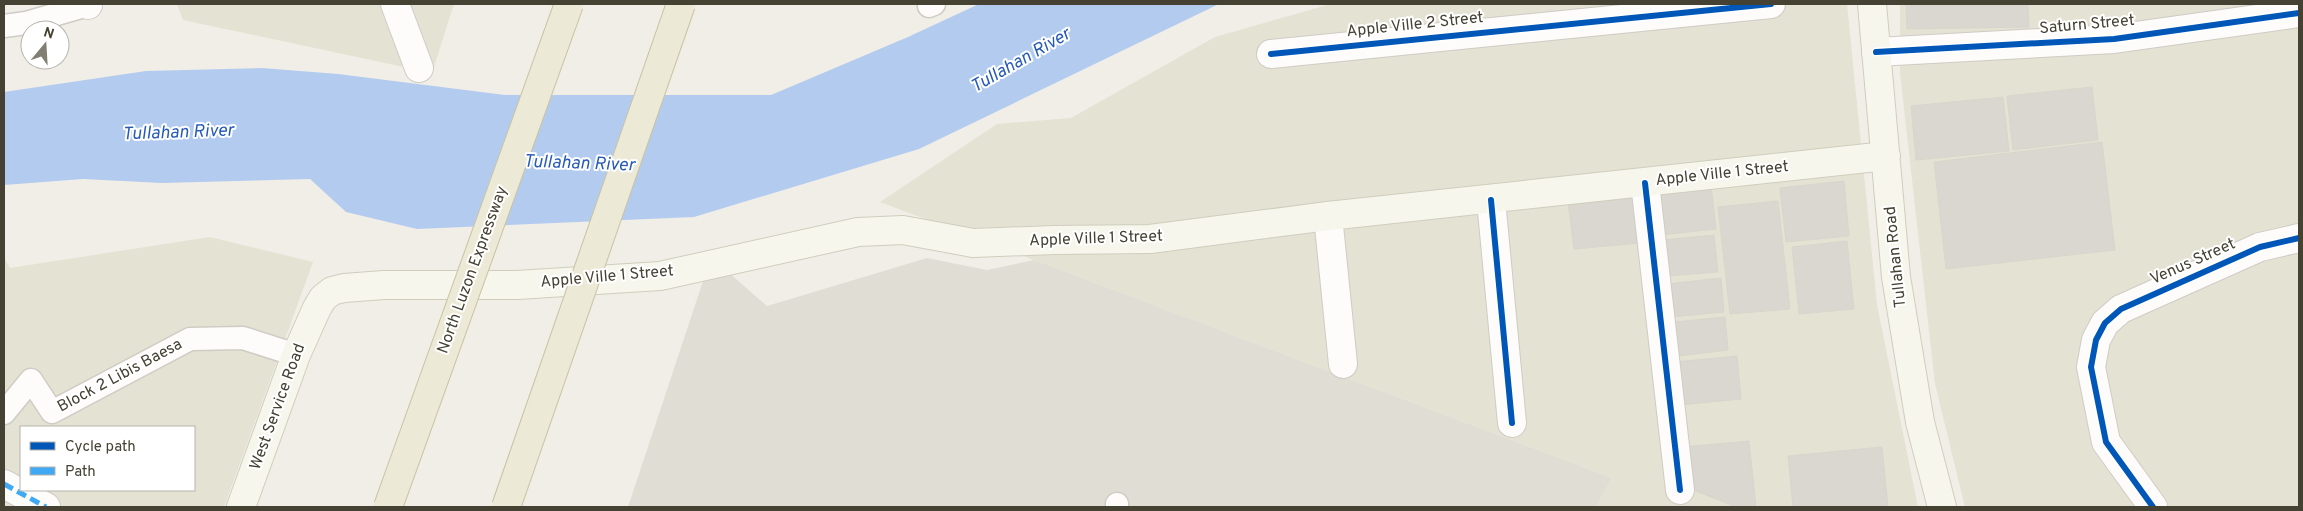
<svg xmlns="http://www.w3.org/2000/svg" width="2303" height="511" font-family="Overpass,sans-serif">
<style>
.residential{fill:#e4e2d3;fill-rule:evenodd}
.industrial{fill:#e0ddd4}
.water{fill:#b4cbf0}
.building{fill:#d9d7cf;stroke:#d8d6cc}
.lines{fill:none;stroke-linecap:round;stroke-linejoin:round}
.service-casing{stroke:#ceccc4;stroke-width:25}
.pedestrian-casing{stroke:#ceccc4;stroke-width:30}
.minor-casing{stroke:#ceccc4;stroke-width:30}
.secondary-casing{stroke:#cfcebd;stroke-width:30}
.service{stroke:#fdfcfb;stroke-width:22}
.pedestrian{stroke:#fdfcfb;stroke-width:28}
.minor{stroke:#fdfcfb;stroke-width:28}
.secondary{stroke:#f6f6ed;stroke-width:28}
.motorway-bridge-casing{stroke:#c9c3a0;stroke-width:30;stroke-linecap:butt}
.motorway-bridge{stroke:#ece9d7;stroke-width:28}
.quiet{stroke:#3fa9f5;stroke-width:5;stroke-dasharray:10 5;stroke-linecap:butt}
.cycleway-casing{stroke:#fff;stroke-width:9}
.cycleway{stroke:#0057b8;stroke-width:6}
.labels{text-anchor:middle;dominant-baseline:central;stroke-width:4;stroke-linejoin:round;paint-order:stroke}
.street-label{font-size:16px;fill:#454233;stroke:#fff}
.water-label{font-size:18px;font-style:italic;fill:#255ab8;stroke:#fff}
</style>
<rect width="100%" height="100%" fill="#f0eee6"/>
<path class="residential" d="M177 4H454L432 73 183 20Z
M1331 4H1847L1877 305 1918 507H1596L1612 478 880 202 997 124 1071 118 1215 37Z
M1900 4H2299V507H1965L1935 384 1900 73Z
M210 237 313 262 224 507H4V257L10 268ZM21 427H194V490H21Z"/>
<path class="industrial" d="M711 257 767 306 927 258 987 270 1034 260 1612 478 1596 507H628Z"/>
<path class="water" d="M979 4H1219L919 149 694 217 417 229 346 212 310 179 162 183 83 179 4 185V92L146 71 262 68 338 74 505 95H771L908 37Z"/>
<path class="building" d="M1906 4H2028L2029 27 1907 29Z
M2092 87 2098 140 2013 150 2007 96Z
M2003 97 2009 151 1916 160 1911 106Z
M2102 142 2115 250 1946 269 1934 162Z
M1844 181 1849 236 1786 242 1780 188Z
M1711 186 1716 229 1660 235 1656 192Z
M1635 194 1640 243 1574 249 1568 201Z
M1778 201 1790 309 1730 314 1718 207Z
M1714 235 1718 272 1666 276 1663 240Z
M1847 241 1854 309 1799 314 1792 247Z
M1721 278 1724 312 1671 317 1667 284Z
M1725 317 1728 350 1678 356 1675 322Z
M1737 356 1741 399 1680 405 1675 362Z
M1749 441 1756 507H1736L1686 487 1682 447Z
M1882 447 1888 507H1793L1788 456Z"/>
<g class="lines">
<g class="service-casing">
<path id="service" d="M929 6 934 4
M4 26 26 23 88 5
M4 413 31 380 52 412 190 339 243 338 296 355
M1117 507V504"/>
</g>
<g class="pedestrian-casing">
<path id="pedestrian" d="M4 484 46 507"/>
</g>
<g class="minor-casing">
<path id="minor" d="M87 4 88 5
M395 4 419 68
M1876 52 2114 39 2299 13
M1271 54 1771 4
M1645 183 1680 490
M1491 200 1512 423
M1328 216 1343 364
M2153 507 2106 442 2091 367 2096 340 2105 323 2121 309 2260 247 2299 238"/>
</g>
<g class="secondary-casing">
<path id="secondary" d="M1872 4 1896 277 1920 422 1942 507
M241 507 296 355 317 308 323 298 332 291 344 288 384 285H517L660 276 858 232 903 230 973 243 1054 240 1150 239 1328 216 1886 156"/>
</g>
<use href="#service" class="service"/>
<use href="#pedestrian" class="pedestrian"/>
<use href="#minor" class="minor"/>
<use href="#secondary" class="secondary"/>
<g class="motorway-bridge-casing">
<path id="motorway-bridge" d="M388 507 569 4
M506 507 681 4"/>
</g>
<use href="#motorway-bridge" class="motorway-bridge"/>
<path class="quiet" d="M4 484 46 507"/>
<g class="cycleway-casing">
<path id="cycleway" d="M1876 52 2114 39 2299 13
M1271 54 1771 4
M1645 183 1680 490
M1491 200 1512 423
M2153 507 2106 442 2091 367 2096 340 2105 323 2121 309 2260 247 2299 238"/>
</g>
<use href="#cycleway" class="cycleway"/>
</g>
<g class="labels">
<g class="street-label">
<text transform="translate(1415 25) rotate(-6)">Apple Ville 2 Street</text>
<text transform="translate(2087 25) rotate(-5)">Saturn Street</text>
<text transform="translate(1722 174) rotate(-6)">Apple Ville 1 Street</text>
<text transform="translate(1096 239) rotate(-2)">Apple Ville 1 Street</text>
<text transform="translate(1896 257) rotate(-96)">Tullahan Road</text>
<text transform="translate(2193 262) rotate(-24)">Venus Street</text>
<text transform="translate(473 270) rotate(-70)">North Luzon Expressway</text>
<text transform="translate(607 277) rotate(-5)">Apple Ville 1 Street</text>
<text transform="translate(120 376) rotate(-28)">Block 2 Libis Baesa</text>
<text transform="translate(278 407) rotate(-70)">West Service Road</text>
</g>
<g class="water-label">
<text transform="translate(1021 61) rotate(-30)">Tullahan River</text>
<text transform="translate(178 133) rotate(-2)">Tullahan River</text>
<text transform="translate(579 164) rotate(2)">Tullahan River</text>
</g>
</g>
<rect width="2303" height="511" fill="none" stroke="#454233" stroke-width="10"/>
<rect x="20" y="426" width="175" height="65" fill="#ffffff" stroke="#b5b3ad"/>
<rect x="30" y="442" width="25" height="8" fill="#0057b8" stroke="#b5b3ad"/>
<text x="65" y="451" font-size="15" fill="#454233">Cycle path</text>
<rect x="30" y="467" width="25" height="8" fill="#3fa9f5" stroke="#b5b3ad"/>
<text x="65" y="476" font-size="15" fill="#454233">Path</text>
<g transform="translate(45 45) rotate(18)"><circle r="24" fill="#ffffff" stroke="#b5b3ad"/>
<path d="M0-4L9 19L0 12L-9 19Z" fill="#817e72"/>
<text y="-8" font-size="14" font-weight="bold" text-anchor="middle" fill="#454233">N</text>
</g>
</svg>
